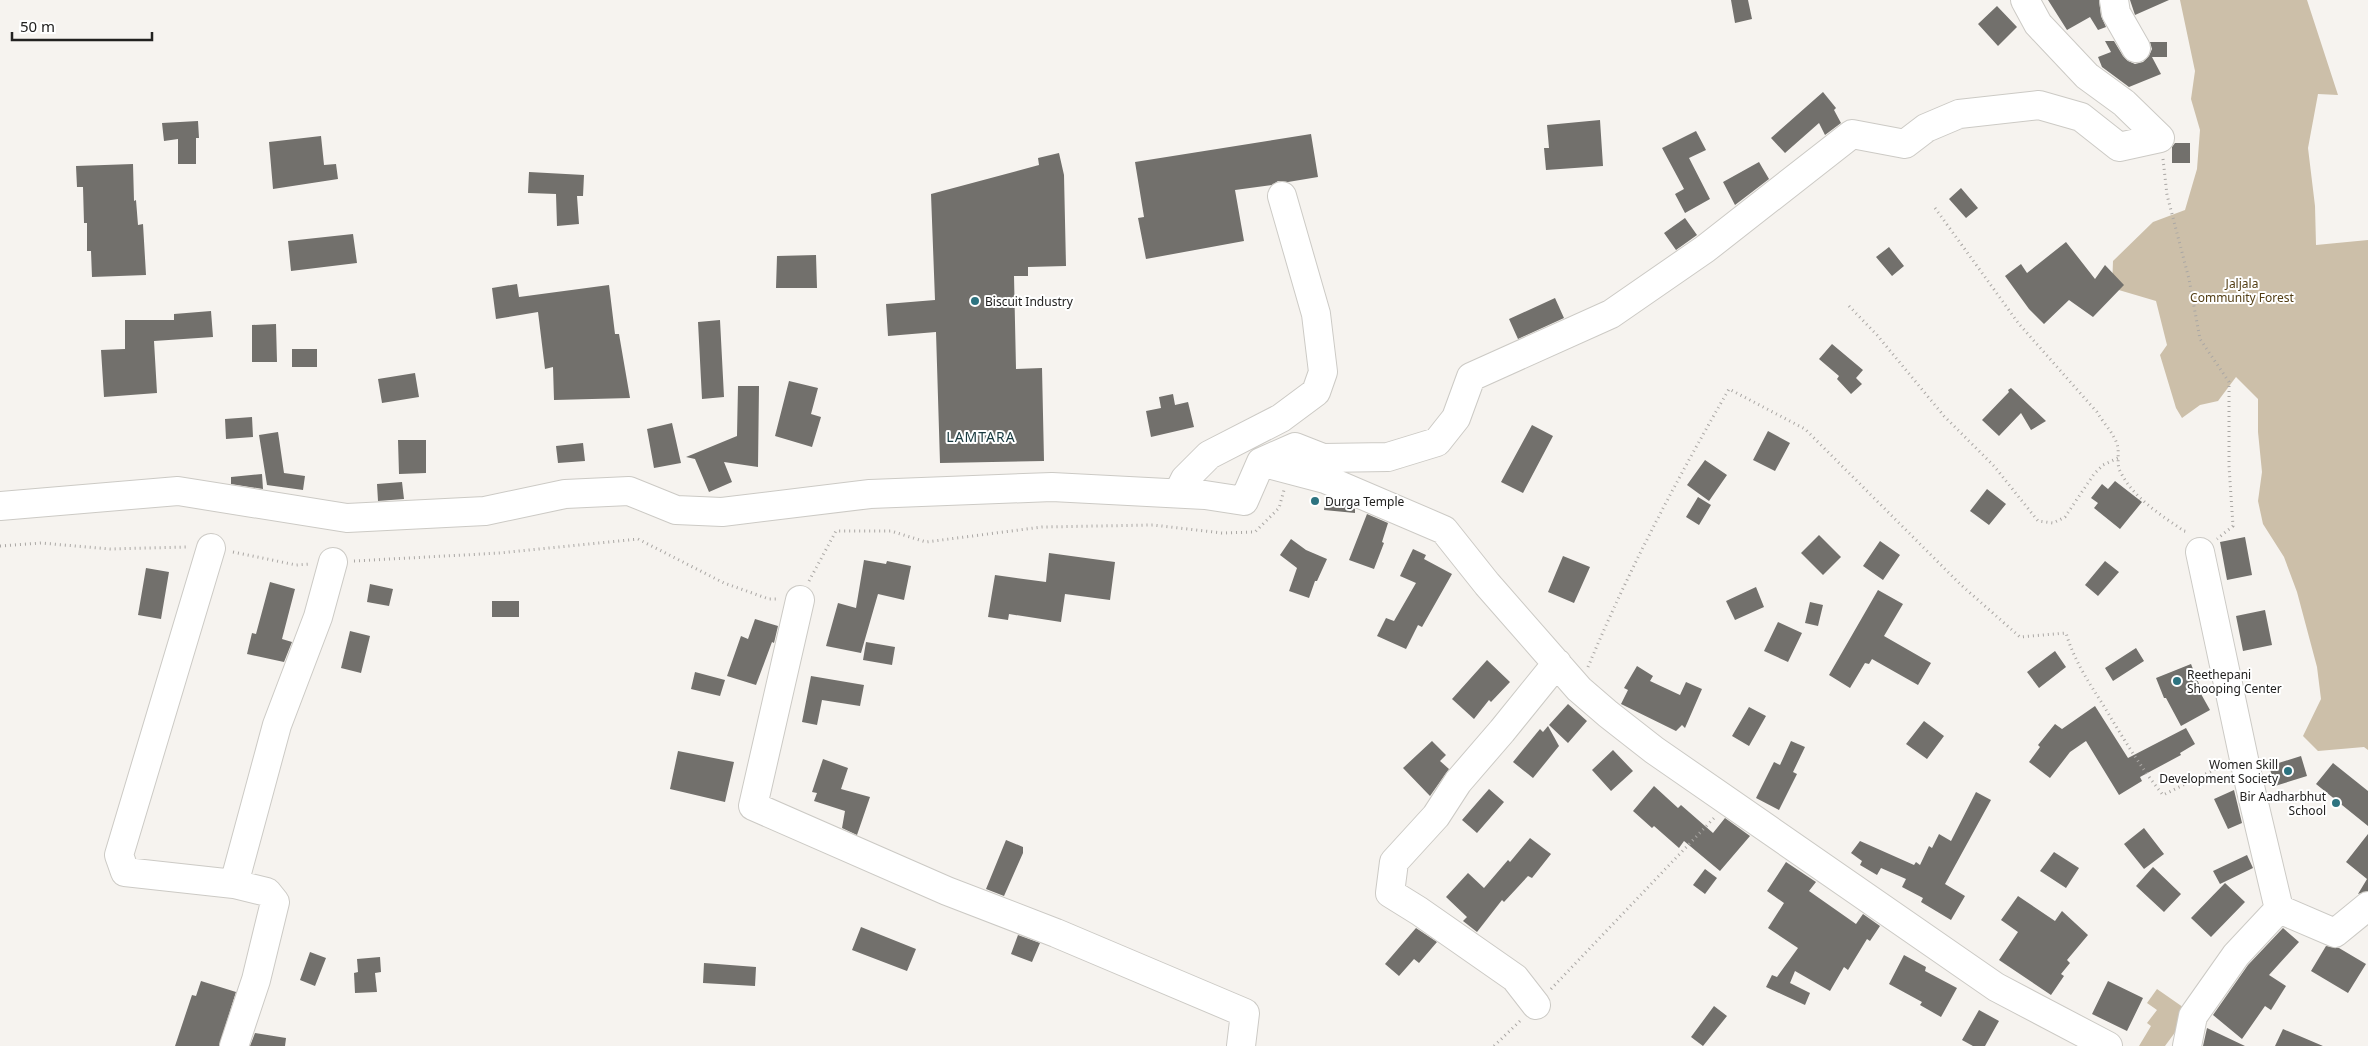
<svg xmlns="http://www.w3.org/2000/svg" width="2368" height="1046" font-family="'Noto Sans',sans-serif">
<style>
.green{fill:#ccbfa9}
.building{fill:#72706c}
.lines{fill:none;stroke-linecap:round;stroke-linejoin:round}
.minor-casing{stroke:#cccac5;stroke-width:30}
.path{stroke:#aaa7a4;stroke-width:3;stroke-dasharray:1 4;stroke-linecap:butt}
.minor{stroke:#fff;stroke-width:28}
.poi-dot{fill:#2d7380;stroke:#fff;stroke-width:2}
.labels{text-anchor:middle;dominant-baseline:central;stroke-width:4;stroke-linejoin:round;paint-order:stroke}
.park-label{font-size:12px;fill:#523d13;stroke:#fff}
.poi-label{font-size:12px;fill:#222120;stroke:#fff;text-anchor:start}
.neighbourhood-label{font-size:14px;letter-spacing:1px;fill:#17393f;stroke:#fff}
</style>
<rect width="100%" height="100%" fill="#f6f3ef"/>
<path class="green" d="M2180 0H2307L2338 95 2318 94 2308 148 2315 206 2316 245 2368 240V750L2364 747 2318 751 2303 736 2321 699 2317 667 2297 592 2284 557 2263 524 2258 501 2262 472 2258 432V399L2236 377 2218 401 2200 405 2182 418 2176 408 2160 355 2167 345 2156 301 2112 288 2113 261 2153 222 2185 210 2197 169 2200 130 2191 99 2195 71Z
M2157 989 2190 1012 2165 1046H2139L2151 1026 2147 1023 2157 1010 2147 1003Z"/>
<path class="building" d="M1731 0H1748L1752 19 1735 23Z
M2048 0H2099L2101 16 2106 27 2098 30 2090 17 2067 30Z
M2130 0H2169L2135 15Z
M1997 6 2017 27 1998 46 1978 24Z
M2105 41H2114L2123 56 2128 61 2135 64 2143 62 2149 56 2152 49 2150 42H2167V57H2152L2161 74 2129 87 2102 67 2098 57 2111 52Z
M1823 92 1836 108 1834 110 1841 123 1825 135 1819 123 1785 153 1771 138Z
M1600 120 1603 166 1546 170 1544 148H1549L1547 125Z
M198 121 199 138H196V164H178V139L164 141 162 123Z
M1696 131 1706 150 1689 158 1710 199 1685 213 1675 194 1684 189 1662 148Z
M1311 134 1318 177 1288 182 1278 181 1272 185 1235 190 1244 241 1146 259 1138 218 1144 217 1135 162Z
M321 136 324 165 336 164 338 179 273 189 269 142Z
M2175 143H2190V163H2172V147Z
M1059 153 1064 175 1066 266 1028 267V276H1014L1016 369 1042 368 1044 461 940 463 936 332 888 336 886 304 935 300 931 194 1039 165 1038 158Z
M1759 162 1769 179 1735 205 1723 182Z
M133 164 134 201 136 200 138 225 143 224 146 275 92 277 91 251H87V223H84L83 187H77L76 166Z
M529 172 584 175 583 196H577L579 224 557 226 556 194 528 193Z
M1961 188 1978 208 1966 218 1949 199Z
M1685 218 1697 235 1676 250 1664 233Z
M353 234 357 263 291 271 288 241Z
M2066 242 2095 279 2105 265 2124 285 2093 317 2069 300 2044 324 2029 309 2005 276 2021 264 2027 273Z
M1889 247 1904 266 1892 276 1876 257Z
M816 255 817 288H776L777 256Z
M517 284 519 297 609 285 615 334H619L630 398 554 400 553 367 545 369 538 312 496 319 492 288Z
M1555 298 1564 318 1518 339 1509 319Z
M211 311 213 337 154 341 157 393 104 397 101 350 125 349V320H174V314Z
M720 320 724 397 702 399 698 322Z
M276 324 277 362H252V325Z
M1832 344 1863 370 1856 378 1862 384 1851 394 1837 379 1839 376 1819 359Z
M292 349H317V367H292Z
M415 373 419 397 382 403 378 379Z
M789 381 818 388 811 414 821 417 812 447 775 436Z
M738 386H759L758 467 724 462 732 482 709 492 695 459 686 457 737 436Z
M2011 388 2046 421 2031 430 2021 413 1999 436 1982 420 2009 392 2008 390Z
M1173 394 1175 405 1188 402 1194 427 1151 437 1146 411 1161 408 1159 397Z
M252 417 253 437 226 439 225 419Z
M672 423 681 463 654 468 647 429Z
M1532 425 1553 436 1523 493 1501 482Z
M1768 431 1790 443 1775 471 1753 460Z
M278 432 284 473 305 476 303 490 267 485 259 435Z
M398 440H426V473L399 474Z
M583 443 585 461 558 463 556 446Z
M1705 460 1727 475 1709 501 1687 485Z
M262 474 263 489 231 484V477Z
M2115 481 2142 502 2120 529 2094 508 2098 503 2091 498 2102 484 2108 489Z
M402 482 404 499 378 501 377 484Z
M1987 489 2006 504 1989 525 1970 511Z
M1326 496 1355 509V513L1324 510Z
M1698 497 1711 505 1699 525 1686 517Z
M1367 514 1388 523 1382 542 1384 543 1374 569 1349 560Z
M1819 535 1841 557 1823 575 1801 553Z
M2245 537 2252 575 2227 580 2220 542Z
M1291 539 1306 550 1327 559 1317 581H1315L1309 598 1289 591 1297 568 1280 555Z
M1880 541 1900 555 1883 580 1863 566Z
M1413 549 1426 555 1424 559 1452 574 1422 627 1418 625 1406 649 1377 636 1386 618 1394 621 1416 583 1400 576Z
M1049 553 1115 562 1110 600 1065 594 1061 622 1009 614 1008 620 988 617 995 575 1046 582Z
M1563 556 1590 567 1574 603 1548 592Z
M864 560 886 564 887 561 911 566 904 600 878 594 861 653 826 646 838 603 856 608Z
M2105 561 2119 572 2098 596 2085 585Z
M146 568 169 572 161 619 138 615Z
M270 582 295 589 282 639 292 642 284 662 247 654 252 633 256 634Z
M370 584 393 589 389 606 367 602Z
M1756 587 1764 607 1735 620 1726 601Z
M1878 590 1903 604 1884 636 1931 663 1918 685 1872 659 1869 664 1865 663 1850 688 1829 675Z
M492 601H519V617H492Z
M1810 602 1823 605 1818 626 1805 623Z
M2265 610 2272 645 2243 651 2236 616Z
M755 619 778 626 774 643 772 642 756 685 727 676 741 636 748 639Z
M1778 622 1802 633 1788 662 1764 651Z
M350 631 370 636 361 673 341 668Z
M866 642 895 647 892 665 863 660Z
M2136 648 2144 661 2113 681 2105 668Z
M2055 651 2066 667 2039 688 2027 672Z
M1487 660 1510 682 1491 702 1489 700 1474 719 1452 699Z
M2191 664 2199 684 2196 685 2210 710 2181 726 2166 698H2164L2156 678Z
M1637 666 1653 676 1650 681 1680 695 1686 682 1702 689 1685 728 1682 725 1676 731 1621 704 1628 690 1624 688Z
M695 672 725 680 720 696 691 689Z
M811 676 864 685 860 706 822 700 817 725 802 722Z
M1568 704 1587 721 1568 743 1549 725Z
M2095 706 2128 758 2186 728 2195 744 2180 753 2181 755 2140 777 2142 781 2119 795 2086 741 2070 752 2050 778 2029 762 2040 747 2038 745 2055 724 2062 729Z
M1749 707 1766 716 1749 746 1732 736Z
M1924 721 1944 736 1927 759 1906 744Z
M1548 726 1559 746 1533 778 1513 762 1540 729 1543 732Z
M1432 741 1446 755 1440 761 1449 769 1430 796 1403 768Z
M1791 741 1805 747 1793 772 1797 774 1779 810 1756 798 1774 762 1780 765Z
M1613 750 1633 771 1611 791 1592 770Z
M678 751 734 762 725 802 670 789Z
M2301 756 2307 776 2275 786 2269 766Z
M823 759 848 768 841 789 870 797 857 835 842 828 845 811 814 801 817 793 812 792Z
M2333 763 2368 791V826L2316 784Z
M1654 786 1678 808 1681 805 1713 833 1725 818 1750 836 1720 871 1684 841 1679 848 1654 826 1652 828 1633 811Z
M1489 789 1504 802 1477 833 1462 820Z
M2234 790 2242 823 2228 829 2214 799Z
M1976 792 1991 800 1945 884 1965 896 1951 920 1921 902 1923 898 1902 887 1906 879 1881 868 1877 875 1860 865 1862 861 1851 853 1860 841 1914 865 1916 862 1920 865 1929 846 1932 848 1939 834 1951 841Z
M2144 828 2164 854 2144 869 2124 844Z
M2368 834V891L2358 894 2367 879 2346 862Z
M1530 838 1551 854 1532 878 1528 876 1504 902 1502 900 1477 932 1463 921 1467 917 1446 897 1468 873 1484 888 1508 860 1510 862Z
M1006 840 1023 847V853L1004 896 986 889Z
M2054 852 2079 868 2066 888 2040 871Z
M2247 855 2253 868 2220 884 2213 871Z
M1786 862 1816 882 1809 891 1856 924 1863 914 1880 926 1870 941 1867 939 1848 970 1844 967 1830 991 1795 971 1790 983 1810 993 1805 1005 1766 987 1772 975 1777 977 1798 948 1768 928 1784 903 1767 891Z
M2153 867 2181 894 2164 912 2136 886Z
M1705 869 1717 878 1705 894 1693 885Z
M2225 883 2245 902 2211 937 2191 918Z
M2018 896 2055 921 2062 911 2088 935 2067 960 2070 963 2061 974 2064 976 2051 995 1999 960 2018 932 2001 920Z
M861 927 916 949 907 971 852 950Z
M1416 928 1437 942 1419 963 1414 959 1399 976 1385 964Z
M2283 928 2299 942 2269 975 2286 986 2271 1010 2265 1006 2242 1039 2213 1015 2248 965Z
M1018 935 1040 943 1032 962 1011 954Z
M2326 946 2339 948 2366 964 2348 993 2311 971Z
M310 952 326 958 315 986 300 980Z
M1904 955 1926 967 1925 971 1957 988 1941 1017 1920 1005 1922 1002 1889 984Z
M380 957 381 972 375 973 377 992 355 993 354 973 358 972 357 959Z
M704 963 756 967 755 986 703 983Z
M201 981 236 992 219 1046H175L192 995 196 996Z
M2108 981 2143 998 2127 1031 2092 1014Z
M1714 1006 1727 1016 1703 1046 1691 1037Z
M1979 1010 1999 1021 1985 1046H1973L1962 1040Z
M2207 1028 2245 1046H2203Z
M2283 1029 2323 1046H2275Z
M255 1033 286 1038 285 1046H250Z"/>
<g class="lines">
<g class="minor-casing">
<path id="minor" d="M2114 0 2116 13 2136 48
M1261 462 1295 447 1323 458 1388 457 1437 442 1456 418 1471 377 1611 314 1705 249 1852 134 1905 144 1926 128 1959 114 2039 105 2081 117 2119 147 2160 138 2124 103 2087 76 2038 24 2025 0
M1178 493 1185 479 1209 455 1281 418 1316 392 1323 372 1316 314 1282 196
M0 506 178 491 347 518 485 511 565 494 629 491 676 510 722 512 870 494 1052 487 1205 495 1244 501 1261 462 1325 479 1444 530 1487 584 1579 689 1608 714 1654 750 1996 987 2108 1046
M211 548 119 855 125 872 234 884
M2200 552 2248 778 2279 909
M800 600 753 806 947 891 1056 933 1245 1013 1241 1046
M1536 1005 1515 978 1419 911 1390 893 1394 862 1436 816 1458 782 1502 731 1557 663
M234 1046 256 980 275 902 267 892 234 884 277 725 318 617 333 562
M2187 1046 2193 1016 2236 955 2279 909 2335 933 2368 906"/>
</g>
<path class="path" d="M2163 159 2167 195 2189 279 2200 339 2229 382V466L2233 526 2217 539
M1935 208 2019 324 2097 412C2103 423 2113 432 2117 444 2120 453 2116 463 2120 471 2133 498 2161 515 2184 531L2189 532
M1849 306 1877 335 1944 416 1994 466 2038 521 2053 523 2065 517 2094 474 2103 465 2118 458
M0 546 41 543 110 549 187 547
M233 552 296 565 311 564
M354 561 500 553 638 539 724 583 769 599H779
M809 581 836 531H891L926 542 1042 527 1153 525 1222 533 1255 532 1279 508 1284 490
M1588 667C1628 571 1677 479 1729 389L1805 429 1960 584 2020 637 2066 633C2074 661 2090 684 2105 708 2123 738 2141 768 2163 795L2222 766
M1551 989 1714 818
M1494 1046 1521 1020"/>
<use href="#minor" class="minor"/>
</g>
<g class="poi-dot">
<circle cx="975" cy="301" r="5"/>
<circle cx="1315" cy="501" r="5"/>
<circle cx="2177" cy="681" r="5"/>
<circle cx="2288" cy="771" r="5"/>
<circle cx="2336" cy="803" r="5"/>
</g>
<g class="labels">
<g class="park-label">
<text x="2242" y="283">Jaljala<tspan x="2242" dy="14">Community Forest</tspan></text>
</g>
<g class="poi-label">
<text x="985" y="301">Biscuit Industry</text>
<text x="1325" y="501">Durga Temple</text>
<text x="2187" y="674">Reethepani<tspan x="2187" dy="14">Shooping Center</tspan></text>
<text x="2278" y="764" text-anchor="end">Women Skill<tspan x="2278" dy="14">Development Society</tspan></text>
<text x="2326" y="796" text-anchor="end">Bir Aadharbhut<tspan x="2326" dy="14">School</tspan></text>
</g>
<g class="neighbourhood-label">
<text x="981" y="436">LAMTARA</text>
</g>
</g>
<path d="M12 32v8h140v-8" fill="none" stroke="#222120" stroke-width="2.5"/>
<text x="20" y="32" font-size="15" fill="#222120" stroke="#ffffff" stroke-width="4" paint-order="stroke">50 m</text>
</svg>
